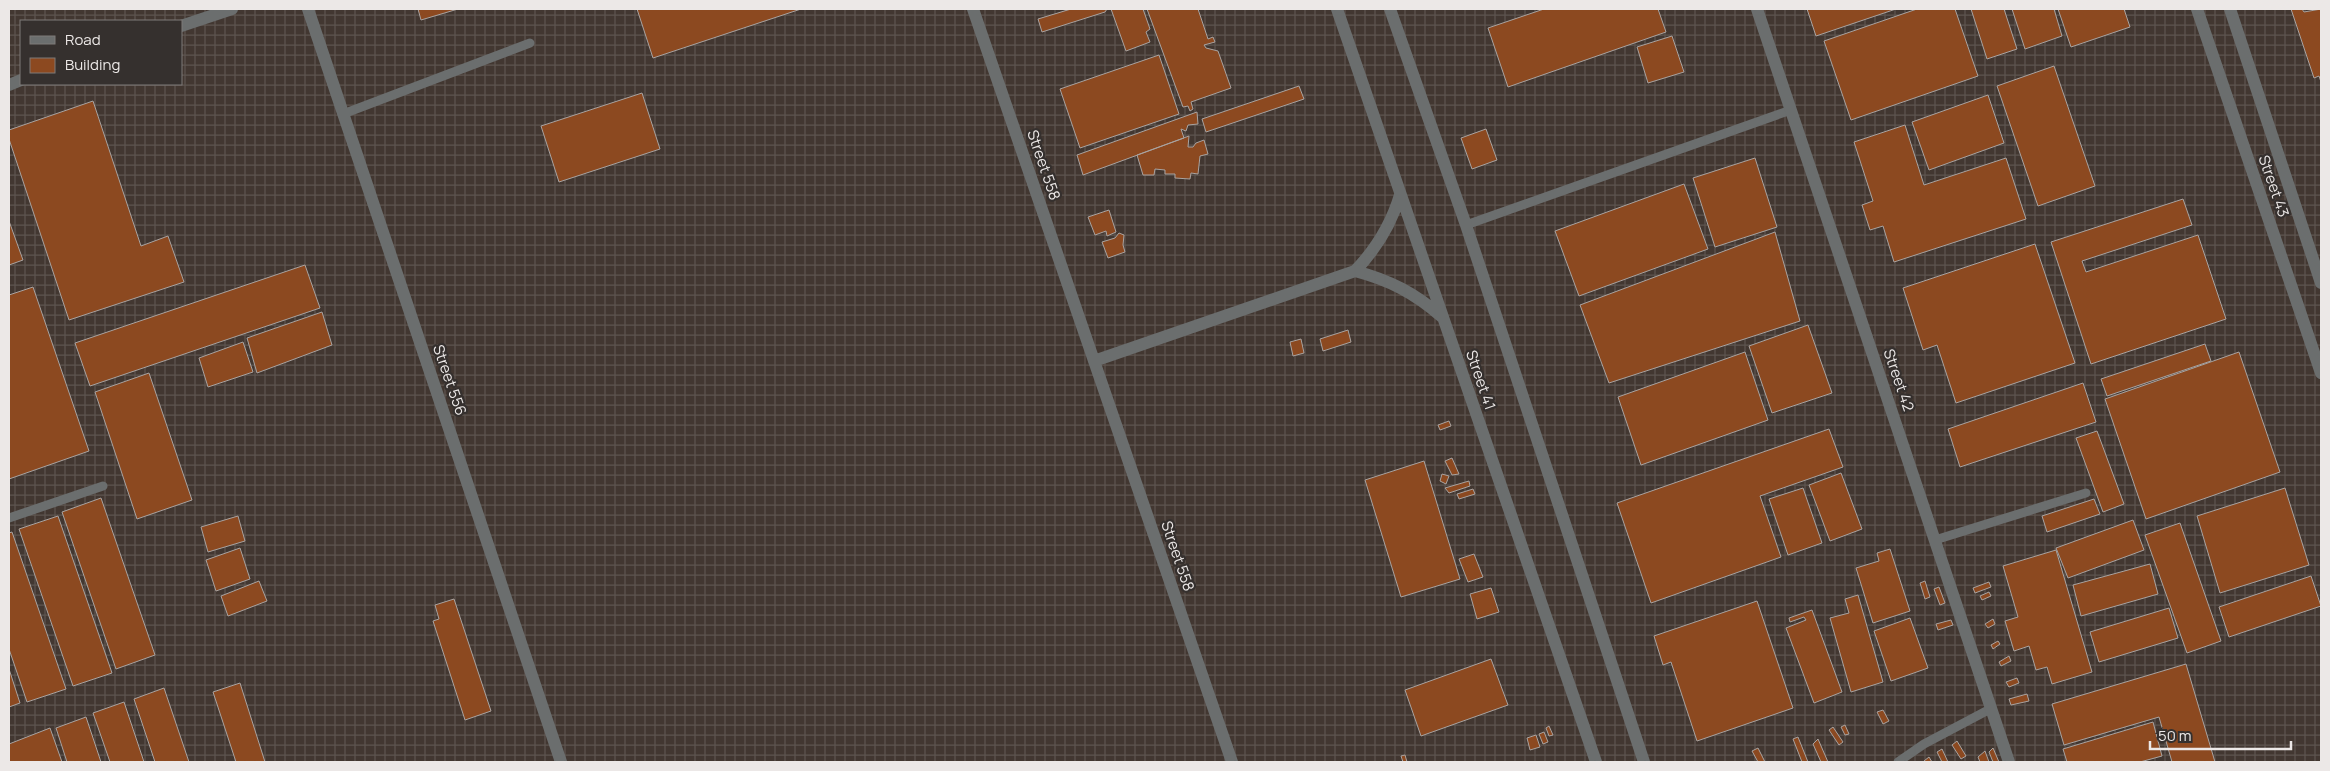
<svg xmlns="http://www.w3.org/2000/svg" width="2330" height="771" font-family="Manrope,sans-serif">
<style>
.industrial{fill:url(#industrial-grid);fill-rule:evenodd}
.building{fill:#8c4920;stroke:#a9a3a0}
.lines{fill:none;stroke-linecap:round;stroke-linejoin:round}
.lane{stroke:#6b6e6e;stroke-width:9}
.street{stroke:#6b6e6e;stroke-width:12}
.labels{text-anchor:middle;dominant-baseline:central;stroke-width:4.5;stroke-linejoin:round;paint-order:stroke}
.street-label{font-size:15px;fill:#ece8e7;stroke:#35302e}
</style>
<defs>
<pattern id="industrial-grid" width="8" height="8" patternUnits="userSpaceOnUse" patternTransform="scale(1.25)"><rect width="8" height="8" fill="#423731"/><path d="M0 4h8M4 0v8" fill="none" stroke="#5d544f"/></pattern>
</defs>
<rect width="100%" height="100%" fill="#35302e"/>
<path class="industrial" d="M9 9H2321V762H9ZM21 21H181V84H21Z"/>
<path class="building" d="M418 9H458L421 20Z
M637 9H801L653 58Z
M1071 9H1107L1105 12 1042 32 1038 19Z
M1111 9H1143L1150 29 1146 32 1150 42 1126 51Z
M1147 9H1198L1208 39 1213 37 1215 42 1204 45 1206 48 1218 51 1231 88 1191 102 1193 109 1190 111 1188 106 1183 107Z
M1544 9H1658L1666 32 1508 87 1488 28Z
M1807 9H1896L1816 36Z
M1917 9H1955L1978 76 1851 120 1824 41Z
M1971 9H2004L2017 49 1987 59Z
M2012 9H2054L2062 36 2025 49Z
M2058 9H2124L2130 27 2071 47Z
M2291 9H2302L2304 12 2321 9V82L2319 76 2314 78Z
M1672 36 1684 72 1648 83 1637 47Z
M1159 55 1179 114 1080 148 1060 89Z
M2054 66 2095 186 2038 206 1997 86Z
M1299 86 1304 99 1206 132 1202 119Z
M642 93 660 149 559 182 541 126Z
M1988 95 2004 143 1929 170 1912 122Z
M93 101 141 246 168 236 184 282 69 320 9 139V130Z
M1197 112 1198 124 1188 125 1186 131 1181 129 1184 138 1083 175 1077 155Z
M1905 125 1924 185 2006 158 2026 219 1894 262 1883 226 1870 230 1862 205 1873 201 1854 142Z
M1486 129 1497 160 1472 169 1461 138Z
M1189 136 1188 147H1193L1196 143 1204 140 1208 154 1200 156 1198 174 1191 173 1190 179 1175 178V174H1165V170L1155 169 1154 175H1143L1137 155Z
M1755 158 1777 227 1715 247 1693 178Z
M1684 184 1708 249 1579 296 1555 231Z
M2183 199 2192 225 2082 261 2086 272 2198 235 2226 319 2091 364 2051 242Z
M1109 210 1116 232 1107 236 1106 231 1095 235 1088 217Z
M9 221 23 260 9 265Z
M1775 232 1800 321 1609 383 1580 305Z
M1119 233 1124 235 1123 245 1125 252 1108 258 1102 242 1115 238Z
M2035 244 2075 363 1956 403 1937 345 1923 350 1903 288Z
M305 265 320 308 90 386 75 343Z
M33 287 89 451 9 479V295Z
M322 312 332 345 257 373 247 338Z
M1808 325 1832 393 1772 413 1749 346Z
M1348 330 1351 342 1323 351 1320 339Z
M1301 339 1304 353 1293 356 1290 342Z
M243 342 253 372 208 387 199 358Z
M2205 344 2211 361 2107 396 2101 379Z
M1745 352 1768 420 1641 465 1618 397Z
M2239 352 2280 472 2146 519 2105 399Z
M149 373 192 500 137 519 95 392Z
M2083 383 2096 422 1960 467 1948 429Z
M1449 421 1451 426 1440 430 1438 425Z
M1829 429 1843 467 1760 496 1781 557 1651 603 1617 503Z
M2097 431 2124 504 2103 512 2076 438Z
M1452 458 1459 474 1452 475 1445 461Z
M1424 461 1460 579 1401 597 1365 480Z
M1841 473 1862 529 1830 541 1809 485Z
M1442 474 1449 476 1446 484 1440 481Z
M1469 481 1470 486 1449 493 1445 488Z
M1803 488 1822 543 1788 555 1769 499Z
M2285 488 2309 565 2220 593 2197 516Z
M1473 489 1475 494 1459 499 1457 494Z
M101 498 155 655 116 669 62 512Z
M2094 499 2100 514 2047 532 2042 516Z
M58 516 112 673 73 686 19 529Z
M238 516 245 541 208 552 201 527Z
M2133 520 2144 550 2068 578 2056 548Z
M2180 523 2221 641 2187 653 2145 535Z
M12 532 66 689 27 702 9 649V533Z
M240 548 250 579 216 591 206 560Z
M1890 549 1910 611 1873 623 1856 568 1879 561 1877 553Z
M2056 550 2092 672 2052 684 2047 667 2036 670 2029 646 2014 651 2005 621 2018 617 2003 566Z
M1474 554 1483 577 1468 582 1459 559Z
M2150 564 2158 594 2081 616 2073 585Z
M2311 576 2321 606 2229 637 2219 607Z
M259 581 267 601 228 616 221 596Z
M1925 581 1930 597 1925 599 1920 583Z
M1989 582 1991 587 1975 593 1973 588Z
M1939 587 1945 603 1940 605 1934 589Z
M1491 588 1499 612 1477 619 1470 594Z
M1989 592 1991 596 1982 600 1980 596Z
M1858 595 1883 682 1851 692 1830 618 1849 613 1845 599Z
M454 599 491 711 465 720 433 621 439 619 435 605Z
M1757 601 1793 708 1697 741 1671 662 1663 665 1654 636Z
M2169 608 2178 638 2099 662 2090 632Z
M1812 610 1842 692 1814 703 1786 628 1806 620 1804 617 1790 622 1789 618Z
M1910 618 1928 668 1891 681 1874 631Z
M1993 619 1995 624 1988 628 1985 624Z
M1951 620 1953 625 1938 630 1936 624Z
M1998 641 2000 644 1993 649 1991 645Z
M2009 656 2011 661 2001 666 1999 662Z
M1491 659 1508 705 1421 736 1405 690Z
M2186 664 2215 762H2172L2159 717 2064 745 2052 704Z
M9 669 20 703 9 707Z
M2017 678 2019 683 2009 687 2006 682Z
M240 683 265 762H236L213 692Z
M164 688 189 762H155L134 699Z
M2027 694 2029 701 2011 705 2009 699Z
M124 702 144 762H110L93 713Z
M1883 710 1889 721 1883 724 1877 712Z
M86 717 101 762H67L56 728Z
M2153 722 2162 756 2140 762H2067L2063 749Z
M1845 725 1849 734 1845 735 1841 727Z
M1549 726 1553 735 1549 736 1546 728Z
M1833 727 1843 742 1839 745 1829 730Z
M50 728 62 762H9V744Z
M1544 732 1548 742 1543 744 1539 734Z
M1536 735 1540 747 1530 750 1527 738Z
M1798 737 1808 762H1802L1793 739Z
M1818 739 1828 762H1821L1813 744Z
M1957 741 1966 756 1961 759 1952 745Z
M1758 748 1765 762H1758L1752 751Z
M1993 748 1999 762H1993L1989 752Z
M1942 749 1948 762H1942L1937 752Z
M1985 751 1989 762H1980L1978 757Z
M1405 755 1407 762H1403L1401 756Z
M1929 757 1932 762H1925L1924 761Z"/>
<g class="lines">
<path class="lane" d="M343 114 530 43
M1466 225 1791 110
M9 518 103 486
M1935 540 2086 493
M1898 762 1924 744 1992 708"/>
<path class="street" d="M308 9 561 762
M973 9 1232 762
M1337 9 1596 762
M1390 9 1466 225 1644 762
M1757 9 2009 762
M2197 9 2321 373
M2230 9 2321 283
M181 26 232 9
M9 85 21 80
M1355 271C1389 280 1415 293 1442 317
M1094 361 1355 271C1377 248 1391 225 1400 195"/>
</g>
<g class="labels">
<g class="street-label">
<text transform="translate(1044 165) rotate(71)">Street 558</text>
<text transform="translate(2274 186) rotate(71)">Street 43</text>
<text transform="translate(450 380) rotate(71)">Street 556</text>
<text transform="translate(1481 380) rotate(71)">Street 41</text>
<text transform="translate(1899 380) rotate(71)">Street 42</text>
<text transform="translate(1178 556) rotate(71)">Street 558</text>
</g>
</g>
<rect width="2330" height="771" fill="none" stroke="#ece8e7" stroke-width="20"/>
<rect x="20" y="20" width="162" height="65" fill="#35302e" stroke="#7e7a78"/>
<rect x="30" y="36" width="25" height="8" fill="#6b6e6e" stroke="#7e7a78"/>
<text x="65" y="45" font-size="15" fill="#ece8e7">Road</text>
<rect x="30" y="58" width="25" height="15" fill="#8c4920" stroke="#7e7a78"/>
<text x="65" y="70" font-size="15" fill="#ece8e7">Building</text>
<path d="M2150 741v8h141v-8" fill="none" stroke="#ece8e7" stroke-width="2.5"/>
<text x="2158" y="741" font-size="15" fill="#ece8e7" stroke="#35302e" stroke-width="4" paint-order="stroke">50 m</text>
</svg>
